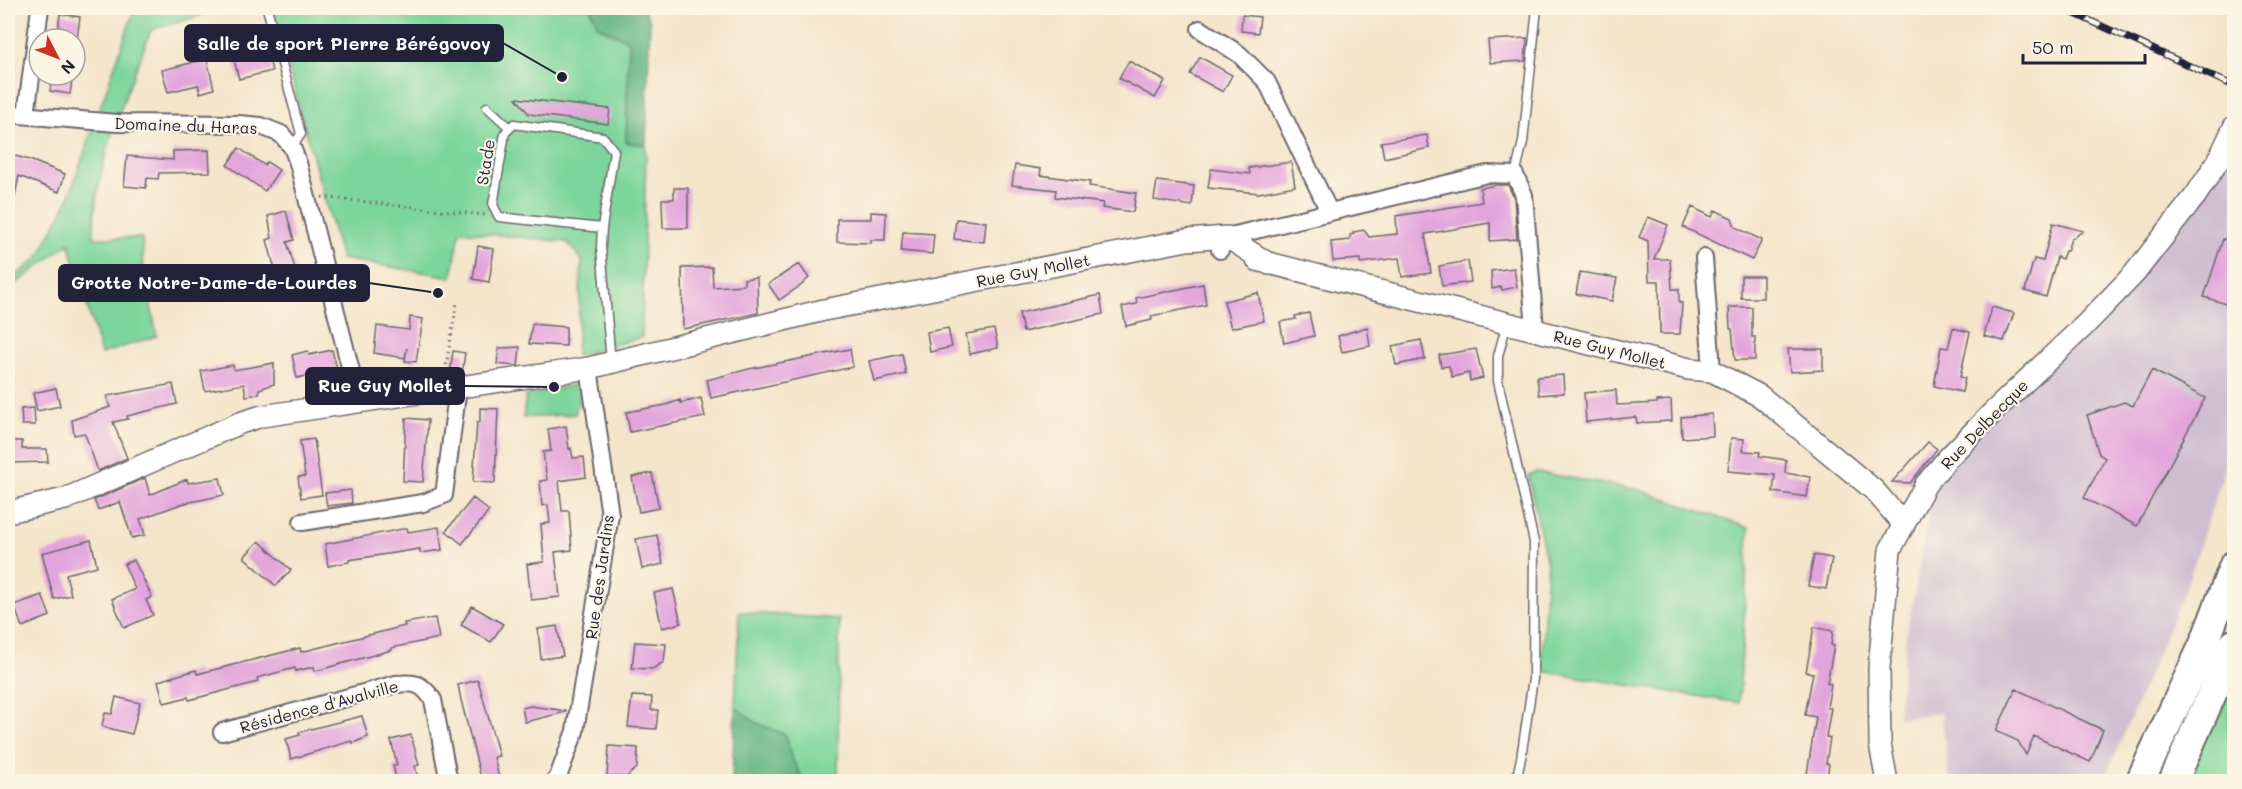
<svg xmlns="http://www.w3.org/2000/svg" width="2242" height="789" font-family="Mali,sans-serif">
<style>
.industrial{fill:#cfbdd0}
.green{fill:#7bd59a;stroke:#4e7c6a;stroke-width:1.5}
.forest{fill:#64b682;stroke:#436c5e;stroke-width:1.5}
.building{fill:#e2a4dc}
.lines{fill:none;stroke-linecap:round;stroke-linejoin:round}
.service-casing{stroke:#6c666d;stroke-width:11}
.minor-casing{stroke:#6c666d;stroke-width:20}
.tertiary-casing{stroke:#6c666d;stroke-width:24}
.trunk-casing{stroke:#6c666d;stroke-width:32}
.path{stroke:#6c666d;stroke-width:3;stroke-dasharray:1.5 4.5;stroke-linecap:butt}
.service{stroke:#fff;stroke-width:8}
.minor{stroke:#fff;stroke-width:16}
.tertiary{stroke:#fff;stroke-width:21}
.trunk{stroke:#fff;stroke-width:28}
.rail-casing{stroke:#22223b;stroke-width:7}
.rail{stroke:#fcf5e5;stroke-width:4.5;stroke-dasharray:14;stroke-linecap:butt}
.labels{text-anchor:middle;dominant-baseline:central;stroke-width:4.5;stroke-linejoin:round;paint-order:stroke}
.street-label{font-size:16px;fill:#22223b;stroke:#fcf5e5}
.leader{fill:none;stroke:#22223b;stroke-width:2}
.callout-dot{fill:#22223b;stroke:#fcf5e5;stroke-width:2}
.callout{fill:#22223b;stroke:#22223b;stroke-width:2}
.callout-label{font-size:18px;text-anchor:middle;font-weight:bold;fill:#fff}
</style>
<rect width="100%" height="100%" fill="#fcf5e5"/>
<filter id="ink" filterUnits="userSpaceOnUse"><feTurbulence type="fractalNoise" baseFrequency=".0167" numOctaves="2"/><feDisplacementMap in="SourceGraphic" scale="12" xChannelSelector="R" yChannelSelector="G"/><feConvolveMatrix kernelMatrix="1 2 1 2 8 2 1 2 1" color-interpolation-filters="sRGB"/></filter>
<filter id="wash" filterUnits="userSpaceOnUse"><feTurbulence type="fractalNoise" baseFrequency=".008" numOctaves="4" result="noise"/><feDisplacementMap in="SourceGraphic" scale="24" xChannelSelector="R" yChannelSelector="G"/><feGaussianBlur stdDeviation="1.35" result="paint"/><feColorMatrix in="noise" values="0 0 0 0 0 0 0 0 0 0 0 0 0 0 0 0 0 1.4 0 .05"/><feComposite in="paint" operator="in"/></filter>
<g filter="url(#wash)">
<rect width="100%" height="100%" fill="#f4e5ca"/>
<path class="industrial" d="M2234 127V440L2187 585 2104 781H1952L1950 780 1941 713 1898 718 1906 637 1929 512 1948 458 2085 325Z"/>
<path class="green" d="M135 8H226L151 30C126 96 93 166 94 238H142L144 272 157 336 101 354 69 243 8 290V282L38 258 67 202Z
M272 8H590L598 26 629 41 626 142 646 145 642 337 576 356 582 260 567 242 460 231 452 277 341 259Z
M573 385 581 393 575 414 523 418 526 395Z
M1536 472 1639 490 1749 528 1739 703 1541 671 1547 564 1528 475Z
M739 612 839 619 838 781H804L791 757 786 735 757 723 735 707Z
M2234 671V781L2185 782Z"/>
<path class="forest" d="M590 8H643L650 21 646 145 626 142 629 41 598 26Z
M735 707 757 723 786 735 791 757 804 781H732Z"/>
<g id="blocks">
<path class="building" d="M60 14 80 17 77 39H57Z
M1242 15 1260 17 1258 33 1241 31Z
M1527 38 1525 61 1490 63 1488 40Z
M267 51 272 71 239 79 234 60Z
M1200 57 1232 75 1223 92 1190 74Z
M207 59 214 89 200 93 198 85 168 92 162 70Z
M1129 61 1165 81 1155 98 1119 78Z
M52 75H73L70 94 50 91Z
M516 98 610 109 608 124 529 114Z
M1427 135 1429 148 1384 158 1381 142Z
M239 148 264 165 267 162 279 170 265 191 227 165Z
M209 150 210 172 159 173 158 179 147 178 146 188 124 186 127 156 173 160V151Z
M8 154 30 160 65 174 59 192 19 176 13 205 8 204Z
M1291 162 1295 186 1259 193 1208 188 1211 169 1250 174 1249 168Z
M1015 165 1041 169 1040 175 1090 182 1089 186 1136 193 1133 212 1102 208 1103 203 1055 197 1056 190 1012 185Z
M1157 181 1194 186 1192 206 1154 200Z
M1496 185H1508L1514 198 1517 239 1490 241V223L1425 234 1431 273 1402 277 1399 258 1360 263V259L1333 261 1331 242 1350 240V235L1354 234 1353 232 1364 230 1369 237 1397 234 1396 216 1482 202 1480 188Z
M674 188H688V228H663L662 199H674Z
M1692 207 1712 217 1715 210 1732 218 1735 227 1762 240 1752 260 1683 227Z
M286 211 294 240 287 242 297 275 311 271 315 287 282 295 267 240 272 238 268 216Z
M871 212 886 213 885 240H871V243L837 242V219H871Z
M1648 217 1668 225 1654 259H1670L1672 289H1679V303H1682L1680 334H1660L1659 281H1649L1648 241 1639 237Z
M956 219 986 222 984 242 954 239Z
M2053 223 2083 231 2071 239 2067 251H2065L2062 259 2057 257 2046 297 2025 291 2034 259 2043 261Z
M903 232 934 234 932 254 901 251Z
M2223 239 2235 242V307L2204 297Z
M478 246 494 249 489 282 473 279Z
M1468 261 1471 282 1442 286 1439 266Z
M799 264 809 278 803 283V284L779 300 768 284Z
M712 267 713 287 744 285V279L757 277 758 313 683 329 682 268Z
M1514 268 1517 287 1502 290 1501 287 1492 289 1491 271Z
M1580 272 1617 278 1612 301 1576 294Z
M1741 276H1763V298H1741Z
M1203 284 1206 305 1151 316 1152 320 1126 326 1122 307 1137 304 1136 298Z
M1258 293 1264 321 1231 328 1224 301Z
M1100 295 1103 314 1023 332 1019 313Z
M1729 307H1752V337H1755V360H1735L1732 329H1730Z
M1992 307 2014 313 2004 341 1984 336Z
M1309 313 1314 336 1284 343 1280 322 1296 319 1295 316Z
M410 317 423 319 416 362 405 361 407 348 405 358 374 353 377 326 409 330Z
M532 324 566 327V346L529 344Z
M1367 327 1370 346 1342 352 1338 336Z
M948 328 952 347 930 352 927 332Z
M1953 328 1970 332 1960 377 1965 378 1962 392 1934 386 1941 347 1948 348Z
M994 329 998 348 970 354 966 334Z
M1421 340 1425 359 1396 365 1392 346Z
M520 347 518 366 497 364 499 348Z
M850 349 853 367 711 398 707 380 749 369Z
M1476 349 1483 378 1470 381 1469 373 1452 377 1449 366 1441 367 1439 355Z
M1788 349H1823V370L1790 372Z
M332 350 337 369 297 378 292 355 308 351 309 355Z
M453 351 465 353 462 374 450 375Z
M902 354 906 374 874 381 869 361Z
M274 363V384L259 389V394L246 396 244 384 205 391 201 371 233 365 234 370Z
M2152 370 2205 398 2137 526 2084 498 2105 458 2099 454 2087 415 2124 402 2133 406Z
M1563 375 1564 393 1539 395 1537 377Z
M173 384 177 404 127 416 128 419 113 422 127 458 98 471 86 437 84 433 74 435 72 420 110 407 107 396Z
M56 388 60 406 37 411 33 393Z
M1616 390 1617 405 1657 403V401L1671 400 1672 421 1637 423 1636 417 1586 422 1584 393Z
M701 398 705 417 630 432 626 412 666 405 680 400 681 403Z
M34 408 35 425H22L21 409Z
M480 408 498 409 495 483 473 482 477 422H480Z
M1712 414 1713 436 1682 438 1681 417Z
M406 418 428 420 423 482 403 481Z
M566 426 569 449 571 448 573 458 584 457 586 477 559 481 562 511H569L572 550 555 552 560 597 531 600 527 564 544 562 541 524 550 523 548 505 542 506 540 481 547 480 543 452 551 451 548 429Z
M1731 438 1744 439 1743 451 1760 452 1759 456 1786 460 1785 473 1810 477 1807 497 1773 492 1775 475 1728 471Z
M314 439 322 495 301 498 298 477 305 476 300 441Z
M8 441H22V449H47L48 462 8 463Z
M1928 442 1937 449 1910 483 1892 482Z
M652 473 659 508 639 512 632 477Z
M145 478 150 495 187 479 188 483 220 478 224 495 181 504 140 519 145 535 132 538 120 502 98 510 94 500Z
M351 490 352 503 327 506 325 493Z
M473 498 489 511 462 544 446 531Z
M439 527 442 550 420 553V549L349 560V562L328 566 325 544 407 528 408 532Z
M657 535 663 564 642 569 636 539Z
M91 540 97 566 66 574 71 595 54 599 42 553Z
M259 541 291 570 276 586 244 557Z
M1814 555 1832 558 1826 589 1808 586Z
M134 560 152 597 146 600 153 615 124 628 112 599 135 589 124 564Z
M673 589 681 623 662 628 654 593Z
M42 595 50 616 22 627 14 605Z
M472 606 503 624 491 642 461 625Z
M435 618 439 638 391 648 392 650 315 671 314 667 296 671 295 668 257 678 258 682 189 700 188 697 164 703 158 681 196 670 197 674 300 648 301 652 405 626 404 623Z
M557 626 563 656 541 659 538 629Z
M1814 627 1833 631 1831 645 1834 646 1827 683 1831 684 1827 708H1831L1826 737 1830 738 1826 763 1829 764 1827 777 1807 774 1816 717 1805 715 1813 673 1806 672Z
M635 642 666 644 664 662 652 669 632 668Z
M478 680 499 756 494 757 500 782H482L461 700 458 685Z
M2016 689 2103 730 2090 762 2034 736 2026 755 2018 741 1996 731Z
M632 696 652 697 651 710H658L656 729 628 727Z
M116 697 140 703 132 734 104 727 102 725 105 713 112 714Z
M531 706 566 711V712L525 722 522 708Z
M362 716 368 737 353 743 351 741 291 759 286 739 300 735 299 732Z
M411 735 419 765 415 766 419 782H397L393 766 397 765 391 740Z
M609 746 638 748 637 768 626 777 607 776Z"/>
</g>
</g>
<g filter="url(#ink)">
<use href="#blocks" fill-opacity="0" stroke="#6c666d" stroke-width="1.5"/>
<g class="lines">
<g class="service-casing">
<path id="service" d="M267 8 301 134 292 147
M487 107 510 128
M1515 175 1523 142 1537 8
M602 228 499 217 493 205 505 133 514 124 603 137 614 151 602 228 601 247 611 362
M1507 323 1498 356V381L1534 542 1533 679 1521 758 1516 782"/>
</g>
<g class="minor-casing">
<path id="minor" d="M1200 29 1239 54 1267 82 1329 211
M8 114 117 123 239 124 261 126 281 134 292 147 298 163 359 402
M26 115 40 8
M1220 250 1227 237 1487 174 1515 175 1524 195 1535 329
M1704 258 1712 371
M302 522 423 503 444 495 458 387
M222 732 396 684C415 682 422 683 433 700L449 782
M554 782 558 777 575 731 610 515 589 368"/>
</g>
<g class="tertiary-casing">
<path id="tertiary" d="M1257 260 1689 369 1712 371 1760 396 1874 490 1904 525
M8 512 65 499 240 423 262 416 589 368 824 310 1187 240 1227 237 1269 264
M1887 782 1880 744 1879 668 1890 550 1926 484 1948 458 1992 413 2085 325 2134 274 2196 195 2218 161 2234 127"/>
</g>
<g class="trunk-casing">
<path id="trunk" d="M2140 782 2204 644 2234 565
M2173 782 2234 644"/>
</g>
<path class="path" d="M322 197 485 215
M445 371 457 303"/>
<use href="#service" class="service"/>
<use href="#minor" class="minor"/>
<use href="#tertiary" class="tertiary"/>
<use href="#trunk" class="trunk"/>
<g class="rail-casing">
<path id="rail" d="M2062 8 2234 86"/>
</g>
<use href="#rail" class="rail"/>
</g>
</g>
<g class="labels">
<g class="street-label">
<text transform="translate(186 125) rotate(2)">Domaine du Haras</text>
<text transform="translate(485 162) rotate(-81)">Stade</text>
<text transform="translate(1033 270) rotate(-11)">Rue Guy Mollet</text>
<text transform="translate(1610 349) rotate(14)">Rue Guy Mollet</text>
<text transform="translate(1984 424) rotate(-46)">Rue Delbecque</text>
<text transform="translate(599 577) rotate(-82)">Rue des Jardins</text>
<text transform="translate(319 706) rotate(-15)">Résidence d'Avalville</text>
</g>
</g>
<path class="leader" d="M562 77L503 43M438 293L369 283M554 387L464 386"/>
<g class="callout-dot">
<circle cx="562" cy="77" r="6"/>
<circle cx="438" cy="293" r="6"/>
<circle cx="554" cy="387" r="6"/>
</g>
<g class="callout">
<rect x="185" y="25" width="318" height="36" rx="6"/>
<rect x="59" y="265" width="310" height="36" rx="6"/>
<rect x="306" y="368" width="158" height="36" rx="6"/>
</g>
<g class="callout-label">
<text x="344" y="50">Salle de sport Pierre Bérégovoy</text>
<text x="214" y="289">Grotte Notre-Dame-de-Lourdes</text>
<text x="385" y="392">Rue Guy Mollet</text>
</g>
<rect width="2242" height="789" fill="none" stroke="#fcf5e5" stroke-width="30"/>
<g transform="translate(57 57) rotate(132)"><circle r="28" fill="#fcf5e5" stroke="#a5a1a1" stroke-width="1.5"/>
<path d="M0-4.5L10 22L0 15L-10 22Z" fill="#c8321e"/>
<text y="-9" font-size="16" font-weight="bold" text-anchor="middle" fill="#22223b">N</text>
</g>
<path d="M2023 54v9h122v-9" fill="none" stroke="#22223b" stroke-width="3"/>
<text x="2032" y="54" font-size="18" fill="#22223b" stroke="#fcf5e5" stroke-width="4.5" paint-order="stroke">50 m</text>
</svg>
